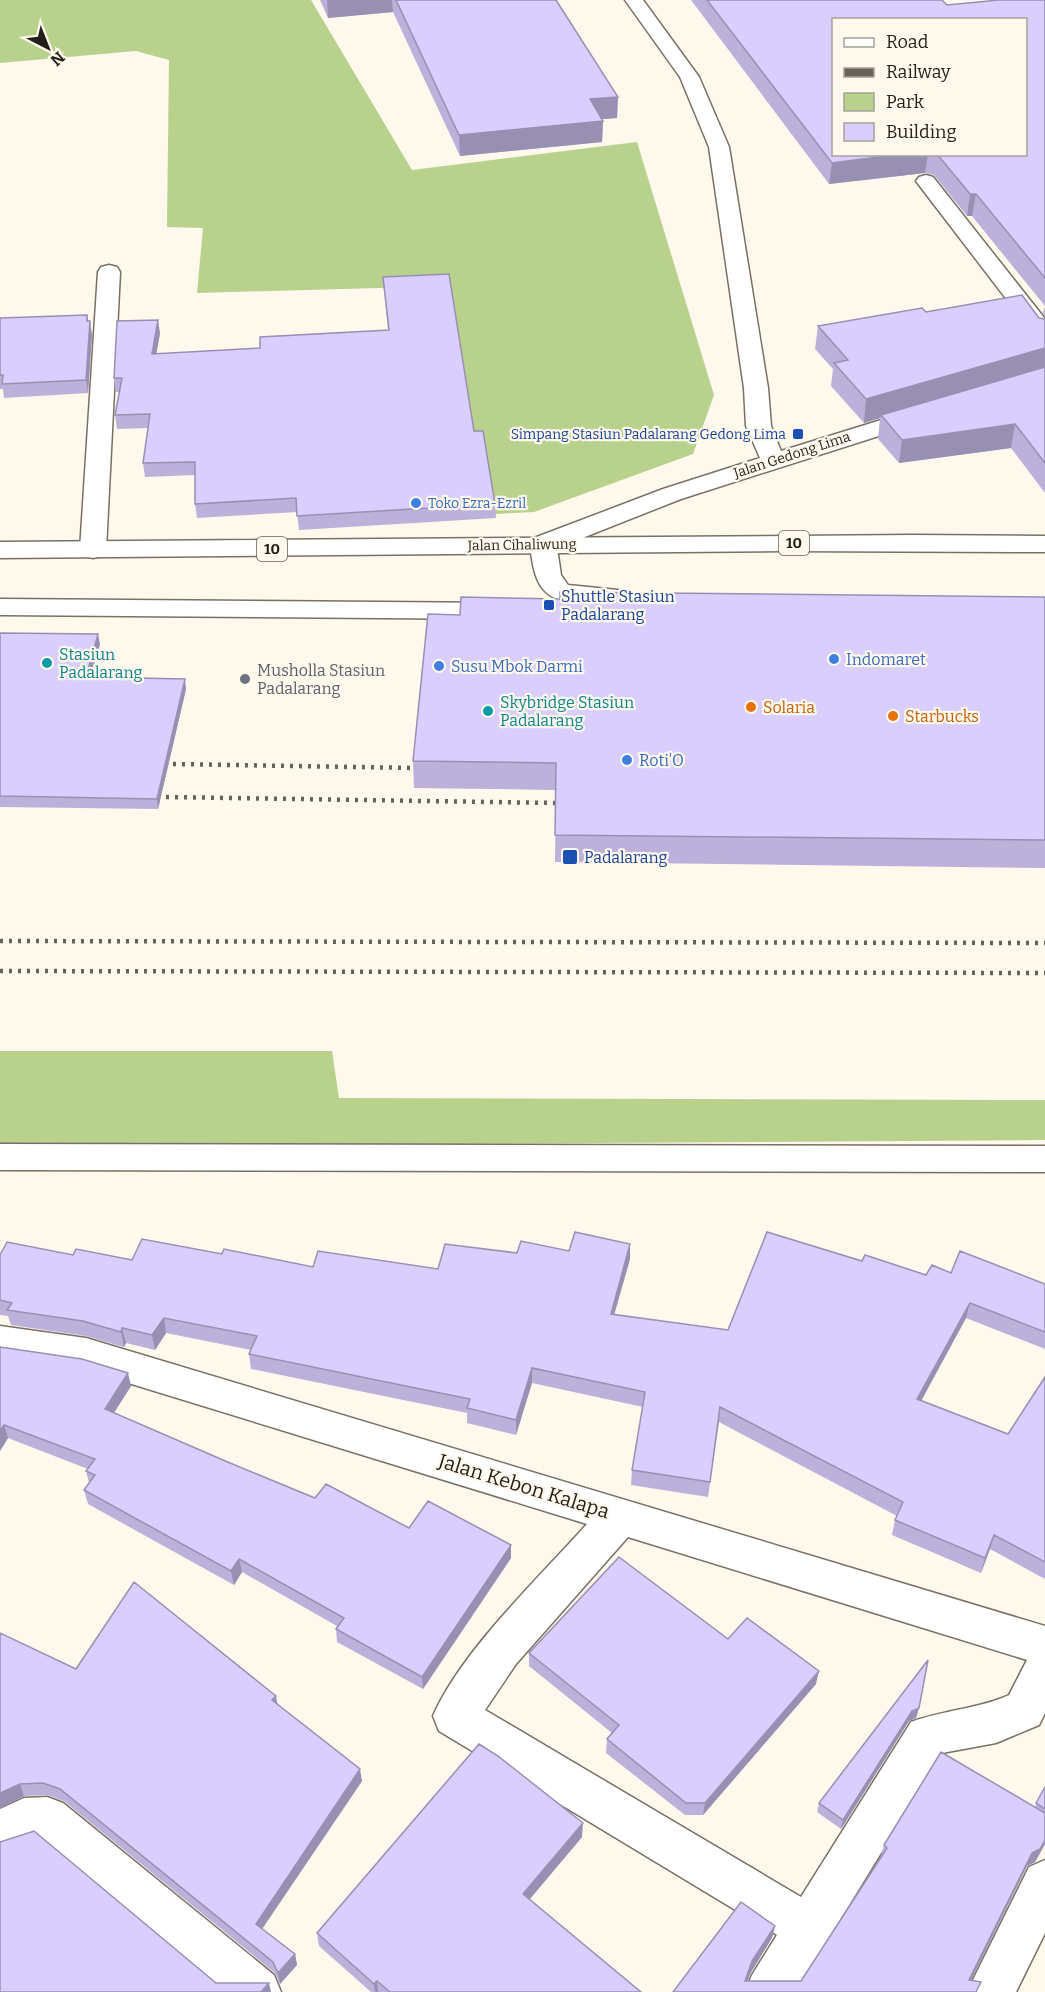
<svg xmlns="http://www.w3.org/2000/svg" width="1045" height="1992" font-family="Bitter,serif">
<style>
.green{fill:#b8d18c}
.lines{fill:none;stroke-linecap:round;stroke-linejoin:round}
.minor-casing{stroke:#787064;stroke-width:3}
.highway-casing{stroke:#787064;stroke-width:3}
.minor{fill:#fff;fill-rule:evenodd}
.highway{fill:#fff;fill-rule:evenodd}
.rail{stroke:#66625a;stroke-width:4.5;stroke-dasharray:3 6;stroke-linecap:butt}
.wall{fill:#bbb1da;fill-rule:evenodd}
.shaded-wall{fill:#9890b2}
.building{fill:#d9cefe;stroke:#9890b2;stroke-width:1.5}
.transit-dot{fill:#1a4fb4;stroke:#fff8ec;stroke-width:2}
.shop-dot{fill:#3f7fe0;stroke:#fff8ec;stroke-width:2}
.culture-dot{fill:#0f9aa8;stroke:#fff8ec;stroke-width:2}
.worship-dot{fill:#6b7280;stroke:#fff8ec;stroke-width:2}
.food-dot{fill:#e8710a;stroke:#fff8ec;stroke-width:2}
.labels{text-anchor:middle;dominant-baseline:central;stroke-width:4.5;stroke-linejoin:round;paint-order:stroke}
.far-transit-label{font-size:14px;fill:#164399;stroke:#fff8ec;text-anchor:end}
.far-street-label{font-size:14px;fill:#221f1a;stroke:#fff8ec}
.far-shop-label{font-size:14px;fill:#366cbe;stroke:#fff8ec;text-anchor:start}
.shield{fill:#fff8ec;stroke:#646059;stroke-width:1.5}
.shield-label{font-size:15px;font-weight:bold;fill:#221f1a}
.transit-label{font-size:16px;fill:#164399;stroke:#fff8ec;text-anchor:start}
.culture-label{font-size:16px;fill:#0d838f;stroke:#fff8ec;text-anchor:start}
.shop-label{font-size:16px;fill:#366cbe;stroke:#fff8ec;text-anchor:start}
.worship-label{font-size:16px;fill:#5b616d;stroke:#fff8ec;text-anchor:start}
.food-label{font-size:16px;fill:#c56008;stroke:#fff8ec;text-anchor:start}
.near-street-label{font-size:20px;fill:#221f1a;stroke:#fff8ec}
</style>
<rect width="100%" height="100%" fill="#fff8ec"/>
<path class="green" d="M0 0H311L412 170 637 142 714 395 693 454 534 512 476 515 450 286 197 293 203 228 167 227 169 60 136 51 0 63Z
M0 1051H332L339 1098 1045 1100V1140L0 1147Z"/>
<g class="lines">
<g class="minor-casing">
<path id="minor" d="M625 0H643L699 77 729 147 768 388 771 426 781 451 923 407 932 409 935 414 932 419 681 499 557 548 561 575 568 585 618 590 621 596 618 602C605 605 593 604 580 604 539 601 534 580 530 544L534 538 663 489 760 458 746 426 744 388 709 147 680 77Z
M926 175 933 177 1045 319V341L1037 339 919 185 916 181 919 177Z
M109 265 117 267 120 272 106 550 102 556 93 558 84 556 80 550 98 272 101 267Z
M0 599 505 603 515 605 519 611 515 617 505 619 0 615Z
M0 1144 1045 1146V1172L0 1170Z
M0 1326 86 1338 1045 1626V1713L1039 1725 996 1743 942 1753 796 1992H745L752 1975 777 1935 439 1731 433 1716C462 1650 538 1579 587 1524L86 1370 0 1358ZM628 1537 1027 1660 1009 1695C978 1709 943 1710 911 1722L801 1897 485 1710 516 1664Z
M47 1797 63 1803 274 1975 281 1992H220L39 1841 29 1842 0 1855V1809L24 1798Z
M1045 1860V1933L1016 1992H967L1029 1867Z"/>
</g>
<g class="highway-casing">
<path id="highway" d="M914 535 1045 536V552L784 551 0 558V542Z"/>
</g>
<use href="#minor" class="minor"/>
<use href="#highway" class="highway"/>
<path class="rail" d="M173 764 415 768
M166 797 556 803
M0 941 1045 943
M0 971 1045 973"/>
</g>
<path class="wall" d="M320 0H556L618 97 617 118 602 119 603 121 602 142 460 156 393 12 328 18Z
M691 0H942L947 5 1045 0V316L1043 313 1045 306 972 216H967L934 175 925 173 829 184ZM1026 20V154H834Z
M383 277 474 431 495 504 496 518 299 530 297 512 197 518 195 504V475L145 477 143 463 148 428 117 429 115 415 119 392H116L114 378 160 333 156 354 260 348 388 330Z
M926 312 1039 318 1045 319V493L1011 448 899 463 878 439 880 418 864 423 831 386 833 369 815 349 818 326Z
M87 315 92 335 88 393 4 398 3 389H0V318Z
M1045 597V868L555 862 556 790 414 788 413 761 460 615 560 599Z
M0 633 100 644 91 677 186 689 158 809 0 807Z
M569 1251 630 1259 614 1315 728 1330 862 1261 926 1275 951 1273 1045 1284V1349L966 1318 921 1401 1008 1434 1045 1377V1579L990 1549 981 1573 892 1535 895 1520 897 1516 719 1422 708 1497 631 1485 632 1470 643 1407 532 1383 516 1435 467 1423V1413L251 1369 249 1354 251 1350 166 1333 155 1350 126 1343 124 1347 86 1336 11 1325 8 1316 0 1315V1255H73L132 1260 222 1254 313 1267 438 1269 517 1253Z
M0 1347 131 1386 114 1413 230 1463 315 1498 409 1528 511 1545V1558L423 1689 337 1642 336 1629 337 1626 242 1572 234 1585 88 1504 84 1490 89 1483 86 1471 88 1469 8 1438 0 1451Z
M728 1639 816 1684 703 1815H685L606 1753 607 1739 612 1733 529 1666V1653Z
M76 1669 277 1703 362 1781 262 1929 295 1954 297 1965 280 1984 275 1973 64 1801 47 1795 24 1796 0 1808Z
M919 1708 916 1718 909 1721 841 1829 817 1812 819 1803Z
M1045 1787V1844L1035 1862 1027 1866 971 1980 673 1992 775 1926 772 1938 750 1974 748 1981H801L880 1858 884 1845 1035 1807Z
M582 1837 530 1899 641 1992H371L319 1946 317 1933Z"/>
<path class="shaded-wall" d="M327 0H392L393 12 328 18Z
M618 97 617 118 589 120 590 99Z
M603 121 602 142 460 156 459 135Z
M901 154H928L925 173 829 184 832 163Z
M970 194H976L972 216H967Z
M87 315 89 328 90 321 92 335 88 393 86 380Z
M158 320 160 333 154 368 152 354Z
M1045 348V370L881 415 880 418 864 423 866 399Z
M1015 424 1011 448 899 463 902 440Z
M98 634 100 644 88 688 86 677Z
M185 679 186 689 158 809 157 799Z
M630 1244V1259L610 1329 611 1314Z
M970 1303 966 1318 914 1414 917 1399Z
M164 1318 166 1333 155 1350 152 1335Z
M122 1328 126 1343 124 1347 121 1332Z
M532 1368V1383L516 1435V1420Z
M128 1373 131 1386 108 1422 105 1409Z
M4 1425 8 1438 0 1451V1431Z
M994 1535 990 1549 981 1573 985 1558Z
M511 1545V1558L423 1689 422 1677Z
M239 1559 242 1572 234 1585 231 1571Z
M819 1671 816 1684 703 1815 705 1803Z
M276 1696 278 1708 272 1700Z
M919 1708 916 1718 909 1721 841 1829 843 1820 912 1711Z
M360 1769 362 1781 258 1935 256 1924Z
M20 1784 24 1796 0 1808V1793Z
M583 1823 582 1837 523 1907V1894Z
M1045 1840V1844L1035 1862 1027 1866 965 1992 969 1980 1032 1853Z
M775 1926 772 1938 750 1974 743 1992 745 1981 752 1961Z
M295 1954 297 1965 280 1984 278 1973Z
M377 1981 378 1992H375L374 1984Z
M269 1983 271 1992H261Z"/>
<path class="building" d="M396 0H556L618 97 590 99 603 121 459 135Z
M707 0H942L947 5 999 0H1045V278L976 194H970L937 154H1026V20H834V154H901L832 163Z
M449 274 474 431H483L495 504 297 516 296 498 195 504V462L143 463 150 414 115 415 122 378H114L117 321 158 320 152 354 260 348V337L389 330 383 277Z
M1022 295 1039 318 1045 319V348L866 399 834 363 848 360 818 326 922 308 926 312Z
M87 315V321H90L86 380 2 384 3 375H0V318Z
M1045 367V463L1015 424 902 440 881 415Z
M560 592 1045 597V840L555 835 556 763 413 761 428 614 460 615 461 597 560 599Z
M0 633 98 634 86 677 185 679 157 799 0 796Z
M575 1232 630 1244 611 1314 728 1330 767 1232 862 1261 865 1255 926 1275 932 1265 951 1273 960 1251 1045 1284V1332L970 1303 917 1399 1008 1434 1045 1377V1562L994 1535 985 1558 895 1520 903 1502 720 1407 710 1482 632 1470 645 1392 532 1368 516 1420 467 1408 470 1399 249 1354 257 1336 164 1318 152 1335 122 1328 121 1332 83 1321 7 1310 12 1303 0 1300V1255L7 1242 73 1255 76 1249 132 1260 142 1239 222 1254 224 1249 313 1267 318 1251 438 1269 445 1244 517 1253 521 1241 569 1251Z
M0 1347 82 1359 128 1373 105 1409 230 1463 315 1498 326 1484 409 1528 428 1501 511 1545 422 1677 336 1629 344 1618 239 1559 231 1571 84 1490 95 1475 86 1471 95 1459 4 1425 0 1431Z
M619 1557 728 1639 747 1618 819 1671 705 1803H686L607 1739 619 1725 529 1653Z
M134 1582 276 1696 272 1700 360 1769 256 1924 295 1954 278 1973 273 1962 60 1789 43 1783 20 1784 0 1793V1633L76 1669Z
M928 1660 919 1708 912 1711 843 1820 819 1803Z
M479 1744 498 1756 583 1823 523 1894 641 1992H390L377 1981 374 1984 317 1933Z
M941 1752 1045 1813V1840L1040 1849 1032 1853 969 1980 981 1982 976 1992H673L741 1902 775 1926 752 1961 745 1981H801L887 1848 884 1845Z
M1045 1787V1809L1036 1803Z
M34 1831 216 1983H269L261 1992H0V1842Z"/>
<g class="transit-dot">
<rect x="792" y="428" width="12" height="12" rx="3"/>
<rect x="543" y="599" width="12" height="12" rx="3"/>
<rect x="562" y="849" width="16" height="16" rx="3"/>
</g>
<g class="shop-dot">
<circle cx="416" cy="503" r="6"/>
<circle cx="834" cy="659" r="6"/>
<circle cx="439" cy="666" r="6"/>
<circle cx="627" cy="760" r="6"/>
</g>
<g class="culture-dot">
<circle cx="47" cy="663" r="6"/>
<circle cx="488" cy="711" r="6"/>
</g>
<circle class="worship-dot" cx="245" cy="679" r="6"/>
<g class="food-dot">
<circle cx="751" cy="707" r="6"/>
<circle cx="893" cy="716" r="6"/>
</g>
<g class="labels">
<g class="far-transit-label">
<text x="786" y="434">Simpang Stasiun Padalarang Gedong Lima</text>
</g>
<g class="far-street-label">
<text transform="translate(792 455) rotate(-18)">Jalan Gedong Lima</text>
<text transform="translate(522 545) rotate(-1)">Jalan Cihaliwung</text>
</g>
<g class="far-shop-label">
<text x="428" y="503">Toko Ezra-Ezril</text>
</g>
<g class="shield">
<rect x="779" y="531" width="30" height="24" rx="4.5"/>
<rect x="257" y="537" width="30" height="24" rx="4.5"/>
</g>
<g class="shield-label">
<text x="794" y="543">10</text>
<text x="272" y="549">10</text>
</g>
<g class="transit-label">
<text x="561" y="596">Shuttle Stasiun<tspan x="561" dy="18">Padalarang</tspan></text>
<text x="584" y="857">Padalarang</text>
</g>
<g class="culture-label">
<text x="59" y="654">Stasiun<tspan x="59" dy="18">Padalarang</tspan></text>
<text x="500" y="702">Skybridge Stasiun<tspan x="500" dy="18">Padalarang</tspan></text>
</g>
<g class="shop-label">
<text x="846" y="659">Indomaret</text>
<text x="451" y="666">Susu Mbok Darmi</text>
<text x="639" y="760">Roti'O</text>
</g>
<g class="worship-label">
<text x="257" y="670">Musholla Stasiun<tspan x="257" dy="18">Padalarang</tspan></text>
</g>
<g class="food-label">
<text x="763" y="707">Solaria</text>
<text x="905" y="716">Starbucks</text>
</g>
<g class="near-street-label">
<text transform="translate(524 1486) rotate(17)">Jalan Kebon Kalapa</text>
</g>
</g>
<rect x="832" y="18" width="195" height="138" fill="#fff8ec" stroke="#a7a198" stroke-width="1.5"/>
<rect x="844" y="38" width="30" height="9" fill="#ffffff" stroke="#a7a198" stroke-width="1.5"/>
<text x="886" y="48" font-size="18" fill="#221f1a">Road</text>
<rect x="844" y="68" width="30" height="9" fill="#66625a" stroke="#a7a198" stroke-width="1.5"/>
<text x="886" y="78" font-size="18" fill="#221f1a">Railway</text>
<rect x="844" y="93" width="30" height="18" fill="#b8d18c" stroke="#a7a198" stroke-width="1.5"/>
<text x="886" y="108" font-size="18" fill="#221f1a">Park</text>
<rect x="844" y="123" width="30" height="18" fill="#d9cefe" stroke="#a7a198" stroke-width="1.5"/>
<text x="886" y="138" font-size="18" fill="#221f1a">Building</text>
<g transform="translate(48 48) rotate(138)" stroke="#fff8ec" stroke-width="4.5" paint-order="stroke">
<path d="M0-4.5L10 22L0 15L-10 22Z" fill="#221f1a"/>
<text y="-9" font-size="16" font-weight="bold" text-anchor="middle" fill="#221f1a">N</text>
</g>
</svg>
